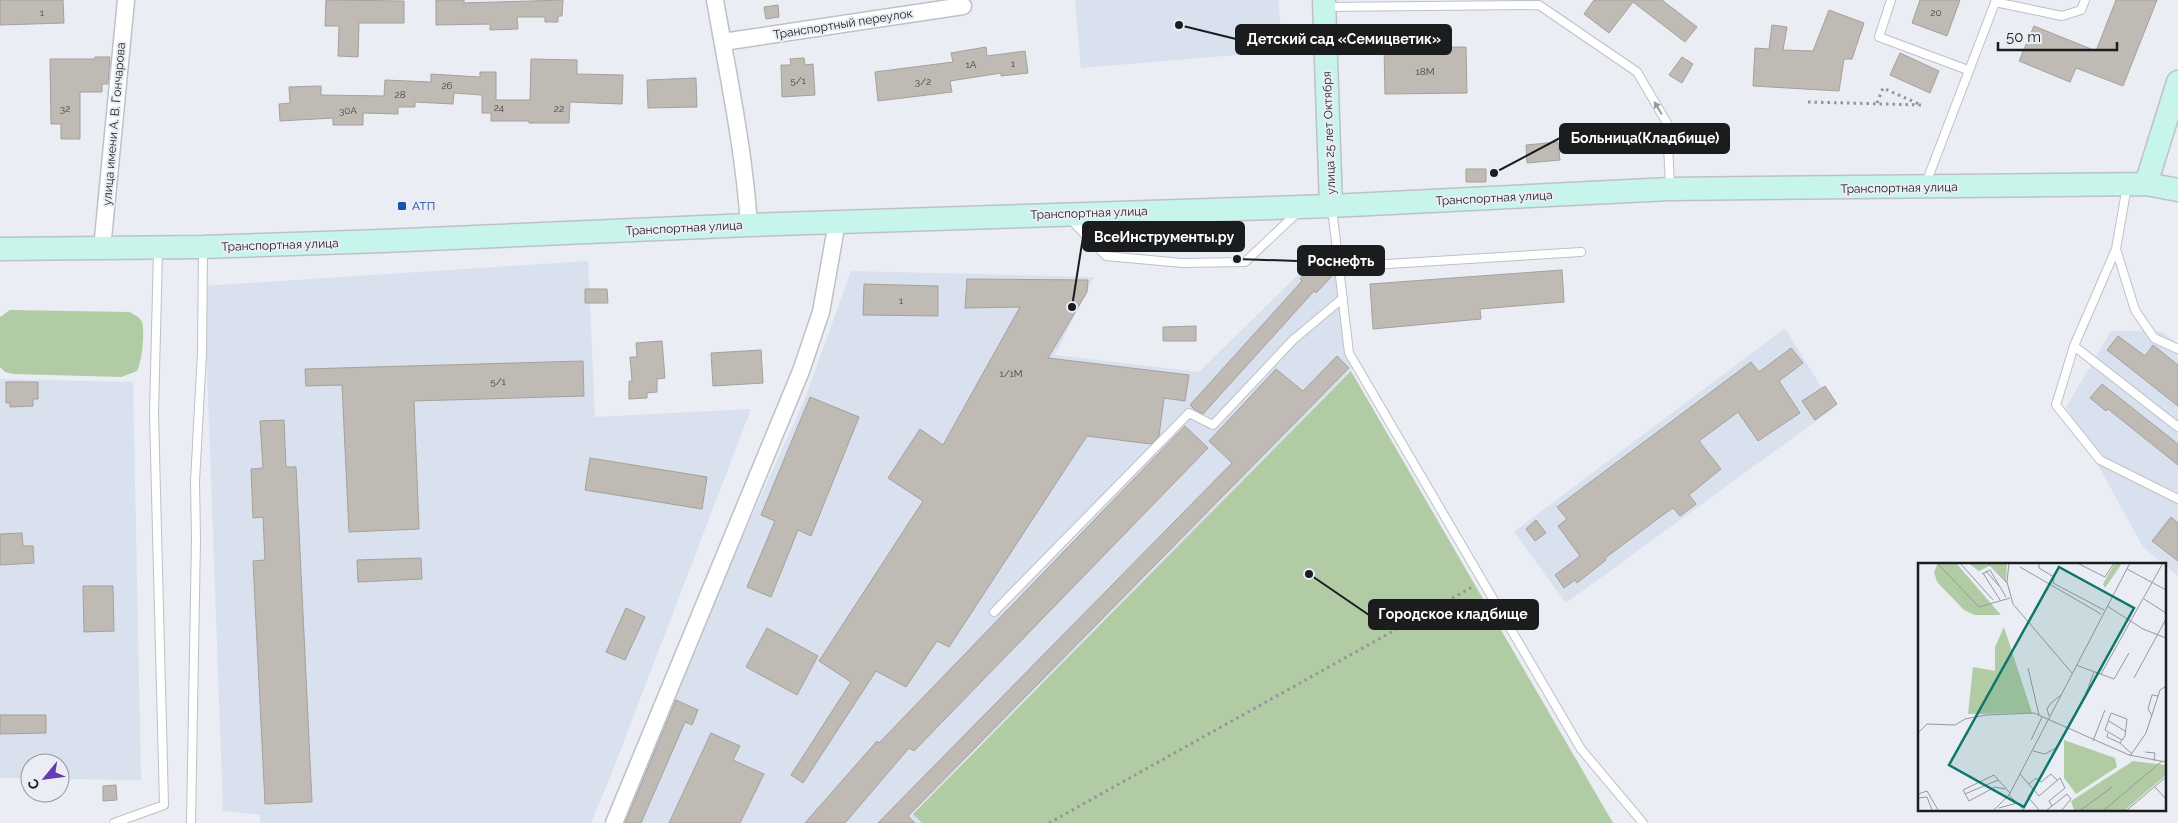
<svg xmlns="http://www.w3.org/2000/svg" width="2178" height="823" font-family="Raleway,sans-serif">
<style>
.built{fill:#d9e0ee}
.green{fill:#b1cca5}
.building{fill:#c0bab5;stroke:#a5a09b}
.lines{fill:none;stroke-linecap:round;stroke-linejoin:round}
.lane-casing{stroke:#bdc1c7;stroke-width:10}
.street-casing{stroke:#bdc1c7;stroke-width:19}
.secondary-casing{stroke:#bdc1c7;stroke-width:25}
.path{stroke:#93959a;stroke-width:3;stroke-dasharray:2.5 4;stroke-linecap:butt}
.lane{stroke:#fff;stroke-width:8}
.street{stroke:#fff;stroke-width:16}
.secondary{stroke:#c7f5ec;stroke-width:22}
.oneway{fill:#98999a}
.transit-dot{fill:#1a4fb4;stroke:#eaedf4;stroke-width:2}
.labels{text-anchor:middle;dominant-baseline:central;stroke-width:4;stroke-linejoin:round;paint-order:stroke}
.number-label{font-size:10px;fill:#444}
.street-label{font-size:12px;fill:#1a1c1e;stroke:#eaedf4}
.transit-label{font-size:12px;fill:#164399;stroke:#eaedf4;text-anchor:start}
.inset-road{fill:none;stroke:#97999e;stroke-width:1}
.view{fill:#0f766e;fill-opacity:0.15;stroke:#0f766e;stroke-width:2.5}
.inset-edge{fill:none;stroke:#1a1c1e;stroke-width:2.5}
.leader{fill:none;stroke:#1a1c1e;stroke-width:2}
.callout-dot{fill:#1a1c1e;stroke:#eaedf4;stroke-width:2}
.callout{fill:#1a1c1e;stroke:#1a1c1e;stroke-width:2}
.callout-label{font-size:14px;text-anchor:middle;font-weight:bold;fill:#fff}
</style>
<rect width="100%" height="100%" fill="#eaedf4"/>
<path class="built" d="M1075 0H1278L1283 51 1081 68Z
M1324 249 1335 269 1351 371 913 813 922 823H614L806 396 851 271 1094 277 1055 355 1199 372Z
M588 261 595 417 751 409 611 775 591 823H260V815L223 811 204 286Z
M1785 328 1834 408 1566 603 1514 532Z
M2111 331H2161L2178 344V576L2143 547 2066 407Z
M0 379 133 382 141 780 60 779V763H30V778H0Z"/>
<path class="green" d="M10 310 130 312C134 315 140 317 142 322 145 332 142 362 137 371L121 377 13 374 5 372 0 367V317Z
M1351 371 1613 823H922L913 814Z"/>
<path class="building" d="M0 0H63L64 23 0 25Z
M326 0 404 1V23H359L358 57 338 56 339 26H325Z
M436 0H464V3L563 0 562 16H558V22H545V17H517L518 29 490 30V24L436 25Z
M1594 0H1662L1697 27 1685 42 1633 2 1609 33 1584 14Z
M1920 0H1960L1947 36 1912 23Z
M2116 0H2157L2123 86 2076 68 2070 82 2019 61 2034 26 2096 51Z
M778 5 779 17 766 19 764 7Z
M1829 10 1864 23 1852 59H1844L1839 91 1753 86 1755 48 1769 49 1772 25 1787 27 1783 50 1813 51Z
M986 47 987 56 1025 51 1028 73 1001 76V73L950 81 952 92 878 101 875 72 953 62 951 53Z
M1466 47 1467 93 1385 94 1384 48Z
M1900 53 1939 71 1930 93 1890 75Z
M95 57H110L108 84H102V92H80V139H61V124H51L50 59H95Z
M1682 57 1693 64 1682 83 1669 75Z
M804 58 805 65 813 64 815 95 782 97 781 65H791L790 59Z
M531 59 577 60V74L623 75 622 104 570 102 569 123H529V121H491V113H482V95L454 93 453 104 415 102V107H398V114L363 113V125H333V118L280 121 279 104 290 103 289 87 321 86V95L384 96 385 80 431 82V74L480 77V72H496V100H530Z
M696 78 697 107 648 108 647 80Z
M1558 142 1560 160 1527 163 1526 145Z
M1466 169H1486V182H1466Z
M1316 262 1332 276 1316 293 1314 291 1203 414 1194 409 1190 405 1302 281 1300 279Z
M1562 270 1564 302 1480 309 1481 319 1373 329 1370 284Z
M967 279 1088 280 1087 292 1048 358 1189 375 1185 401 1164 398 1159 436 1151 444 1087 436 949 647 937 641 906 687 876 671 803 783 791 775 851 682 819 661 923 501 888 478 920 429 943 445 1020 307 965 308Z
M864 284 938 286V316L863 315Z
M585 289H607L608 303H585Z
M1196 326V341H1163V327Z
M2118 336 2145 356 2153 345 2178 365V406L2107 350Z
M662 341 665 378 657 379V392L647 393V398L629 399V381H632L630 357H637L636 343Z
M1791 348 1803 363 1779 381 1800 413 1758 441 1738 412 1699 441 1721 469 1689 495 1696 504 1680 516 1673 508 1667 512 1605 558 1606 560 1577 583 1575 580 1564 588 1555 575 1580 556 1558 526 1567 519 1557 507 1751 362 1759 372Z
M761 350 763 383 713 386 711 353Z
M1337 356 1349 368 908 816 915 823H878L1232 463 1209 441 1276 369 1303 391Z
M583 361 584 396 414 401 419 529 349 532 342 385 306 386 305 369Z
M6 382H38V399H33V406L10 407V403H6Z
M2102 384 2178 444V465L2108 409 2106 411 2090 398Z
M1825 386 1837 404 1815 420 1802 401Z
M810 397 859 417 811 536 798 530 771 597 747 587 775 521 761 515Z
M284 420 286 467H296L312 802 265 804 253 561 265 560 263 517 253 518 251 469 263 468 260 421Z
M1185 426 1208 448 914 751 909 748 845 823H805L877 741 879 743Z
M590 458 707 477 702 509 585 490Z
M2171 517 2178 523V561L2152 541Z
M1536 520 1546 533 1535 541 1526 529Z
M22 533 23 546H33L34 563 0 565V534Z
M421 558 422 579 358 582 357 560Z
M83 586H113L114 631 84 632Z
M626 608 645 617 625 660 606 652Z
M767 628 818 656 797 695 746 667Z
M676 700 698 710 692 725 685 722 641 823H625Z
M0 715H46V733L0 734Z
M711 733 740 746 733 760 764 774 740 823H669Z
M116 785 117 800 103 801V786Z"/>
<g class="lines">
<g class="lane-casing">
<path id="lane" d="M1891 0 1879 37 1968 70
M1995 2 2062 16 2081 10 2085 0
M1325 7 1539 5 1637 72 1667 123 1670 187
M1926 183 1996 0
M2127 186 2116 249 2074 346 2056 405 2100 460 2178 499
M1332 208 1349 353 1581 749 1643 823
M1070 219 1106 256 1182 263 1245 262 1298 212
M2116 249 2135 310 2154 338 2178 349
M1339 267 1581 252
M2074 346 2178 427
M994 612 1189 413 1213 425 1293 340 1343 298
M114 823 164 805 154 414 158 250
M191 823 196 539 195 481 202 353 203 250"/>
</g>
<g class="street-casing">
<path id="street" d="M715 0C728 75 744 149 749 225
M723 42 963 6
M102 249 126 0
M614 823 801 371 821 312 837 222"/>
</g>
<g class="secondary-casing">
<path id="secondary" d="M1324 0 1331 206
M2146 184 2178 82
M0 249 203 247 382 241 749 225 1331 206 1670 189 2146 184 2178 190"/>
</g>
<path class="path" d="M1808 102 1922 105
M1877 103 1883 88 1919 104
M1049 823 1474 586"/>
<use href="#lane" class="lane"/>
<use href="#street" class="street"/>
<use href="#secondary" class="secondary"/>
</g>
<defs><path id="oneway-solid" d="M-6-.8H1V-3.2L6.5 0L1 3.2V.8H-6Z" transform="scale(1.25)"/></defs>
<use class="oneway" href="#oneway-solid" transform="translate(1658 108) rotate(-121)"/>
<rect class="transit-dot" x="397" y="201" width="10" height="10" rx="2.5"/>
<g class="labels">
<g class="number-label">
<text x="42" y="12">1</text>
<text x="1936" y="12">20</text>
<text x="1013" y="63">1</text>
<text x="971" y="64">1А</text>
<text x="1425" y="71">18М</text>
<text x="798" y="80">5/1</text>
<text x="923" y="81">3/2</text>
<text x="447" y="85">26</text>
<text x="400" y="94">28</text>
<text x="499" y="107">24</text>
<text x="65" y="108">32</text>
<text x="559" y="108">22</text>
<text x="348" y="110">30А</text>
<text x="901" y="300">1</text>
<text x="1011" y="373">1/1М</text>
<text x="498" y="381">5/1</text>
</g>
<g class="street-label">
<text transform="translate(843 24) rotate(-9)">Транспортный переулок</text>
<text transform="translate(114 124) rotate(-85)">улица имени А. В. Гончарова</text>
<text transform="translate(1329 133) rotate(-92)">улица 25 лет Октября</text>
<text transform="translate(1899 188) rotate(-1)">Транспортная улица</text>
<text transform="translate(1494 198) rotate(-3)">Транспортная улица</text>
<text transform="translate(1089 213) rotate(-2)">Транспортная улица</text>
<text transform="translate(684 228) rotate(-3)">Транспортная улица</text>
<text transform="translate(280 245) rotate(-2)">Транспортная улица</text>
</g>
<g class="transit-label">
<text x="412" y="206">АТП</text>
</g>
</g>
<g transform="translate(1918 563)">
<rect width="248" height="248" fill="#eaedf4"/>
<path d="M20 0H38L83 52H57L46 47 19 19 16 9ZM50 0H89L88 19 73 2 61 8ZM197 0H204L187 25 185 21ZM86 64 114 150 50 151 55 104 77 108V84ZM146 177 197 195 199 204 158 231 146 215ZM215 198 247 202V213L207 247H156L153 238Z" fill="#b1cca5"/>
<path class="inset-road" d="M19 0 61 44 92 35M42 0 75 37M70 0 89 20M91 0 89 19 95 41 154 110M121 0V5L136 14 135 20 186 47M159 0 187 14 196 0M102 4 183 51M209 6 248 27M68 8 81 23M65 10 82 37M64 11 72 7 88 34M226 36 248 50M189 43 225 66 248 75M158 102 196 116 211 90M110 105 121 152M183 111 245 0M216 115 248 56M167 133 176 109M131 153 129 146 133 140 143 132M234 153 230 146 234 132 240 133M191 158 207 168M0 170 9 161 37 162 47 156 68 152 116 150 211 192 248 199M190 170 189 174 202 180 214 191M113 177 124 154M175 178 187 147M202 180 207 173 209 156 193 150 187 167 204 177M115 188 127 191 138 185 149 166M227 189 237 190 236 198M212 193 228 170 242 127 248 123M102 211 121 233 142 215 147 225 131 238 134 243M111 221 118 215 123 219 133 211 139 217M237 224 248 236M87 226 77 224 51 238 45 227 76 212 92 230M115 227 110 234 121 247M0 231 9 228 20 247M47 231 80 217M91 232 106 247M0 235 9 234 14 247M81 245 99 240M76 247 91 232 212 0M129 247 149 231 153 236 144 247M163 247 194 224M186 247 243 199M209 247 248 214"/>
<path class="view" d="M141 4 216 45 106 244 31 202Z"/>
<rect width="248" height="248" class="inset-edge"/>
</g>
<path class="leader" d="M1179 25L1236 39M1494 173L1560 138M1072 307L1083 237M1237 259L1298 261M1309 574L1369 615"/>
<g class="callout-dot">
<circle cx="1179" cy="25" r="5"/>
<circle cx="1494" cy="173" r="5"/>
<circle cx="1072" cy="307" r="5"/>
<circle cx="1237" cy="259" r="5"/>
<circle cx="1309" cy="574" r="5"/>
</g>
<g class="callout">
<rect x="1236" y="25" width="215" height="29" rx="5"/>
<rect x="1560" y="124" width="169" height="29" rx="5"/>
<rect x="1083" y="222" width="161" height="29" rx="5"/>
<rect x="1298" y="246" width="86" height="29" rx="5"/>
<rect x="1369" y="600" width="169" height="29" rx="5"/>
</g>
<g class="callout-label">
<text x="1344" y="44">Детский сад «Семицветик»</text>
<text x="1645" y="143">Больница(Кладбище)</text>
<text x="1164" y="242">ВсеИнструменты.ру</text>
<text x="1341" y="266">Роснефть</text>
<text x="1453" y="619">Городское кладбище</text>
</g>
<g transform="translate(45 778) rotate(241)"><circle r="24" fill="#eaedf4" stroke="#97999e"/>
<path d="M0-4L9 19L0 12L-9 19Z" fill="#673ab2"/>
<text y="-8" font-size="14" font-weight="bold" text-anchor="middle" fill="#1a1c1e">С</text>
</g>
<path d="M1998 42v8h119v-8" fill="none" stroke="#1a1c1e" stroke-width="2.5"/>
<text x="2006" y="42" font-size="15" fill="#1a1c1e" stroke="#eaedf4" stroke-width="4" paint-order="stroke">50 m</text>
</svg>
